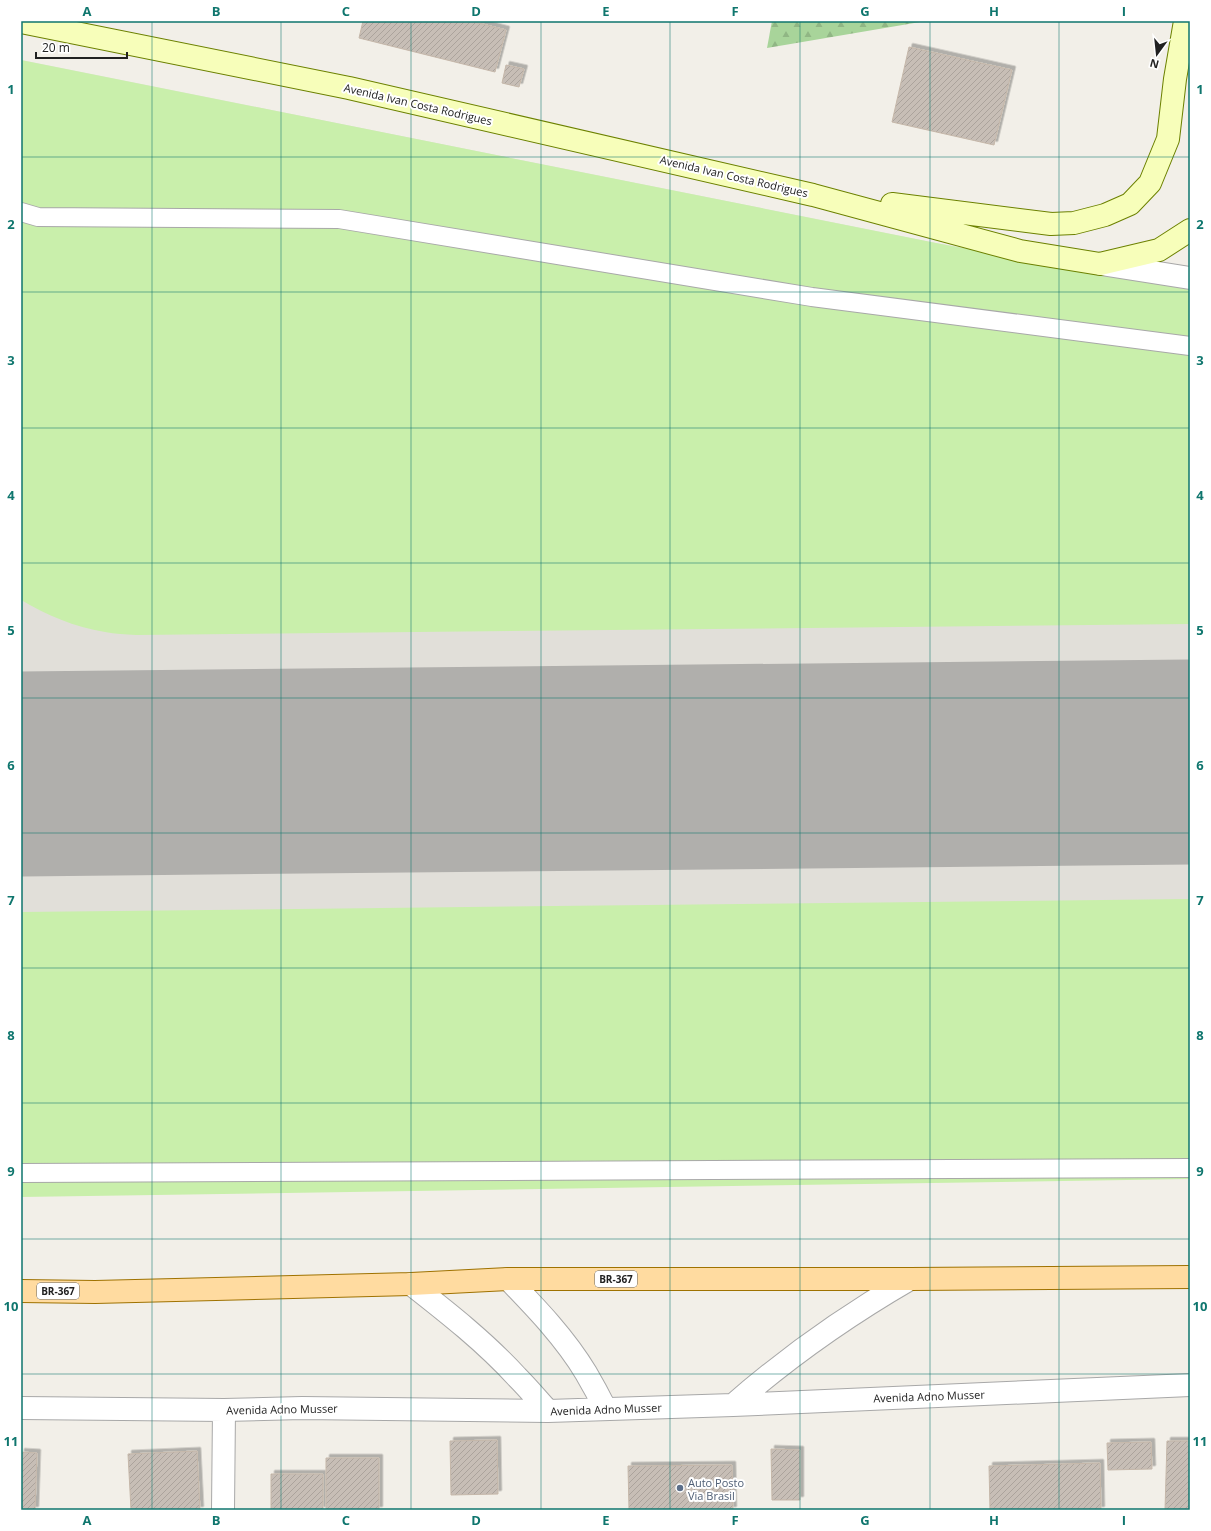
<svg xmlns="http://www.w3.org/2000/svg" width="1211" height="1531" font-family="'Open Sans',sans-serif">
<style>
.airport{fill:#e1dfd9}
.grass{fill:#c9efab}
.forest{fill:url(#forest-firs)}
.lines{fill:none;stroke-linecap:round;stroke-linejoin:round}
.taxiway{stroke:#b0afac;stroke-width:82}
.runway{stroke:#b0afac;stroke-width:205}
.building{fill:url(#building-hatch);stroke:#c5b7a9;filter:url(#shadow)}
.service-casing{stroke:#a8a8a8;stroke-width:20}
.minor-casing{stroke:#a8a8a8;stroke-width:24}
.secondary-casing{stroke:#6c8100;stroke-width:24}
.primary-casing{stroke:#9f7200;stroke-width:24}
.service{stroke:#fff;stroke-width:18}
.minor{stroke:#fff;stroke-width:22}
.secondary{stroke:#f7feba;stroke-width:22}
.primary{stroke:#ffdba0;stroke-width:22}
.grid{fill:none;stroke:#0f766e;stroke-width:1;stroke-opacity:0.55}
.service-dot{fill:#5c6f8a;stroke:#fff;stroke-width:1.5}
.labels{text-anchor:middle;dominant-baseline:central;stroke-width:4;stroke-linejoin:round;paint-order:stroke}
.shield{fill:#fff;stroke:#646464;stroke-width:1}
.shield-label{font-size:10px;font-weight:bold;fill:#212121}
.street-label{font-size:11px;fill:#212121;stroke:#fff}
.service-label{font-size:11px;fill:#4e5e75;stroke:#fff;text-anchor:start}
.neatline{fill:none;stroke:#0f766e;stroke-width:1.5}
.grid-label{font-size:13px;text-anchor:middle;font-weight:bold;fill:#0f766e}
</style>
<defs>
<pattern id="forest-firs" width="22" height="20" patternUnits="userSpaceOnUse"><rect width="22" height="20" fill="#a8d49a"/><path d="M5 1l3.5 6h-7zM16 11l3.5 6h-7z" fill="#90b684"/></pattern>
<pattern id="building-hatch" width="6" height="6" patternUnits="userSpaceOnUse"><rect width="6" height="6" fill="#c7beb6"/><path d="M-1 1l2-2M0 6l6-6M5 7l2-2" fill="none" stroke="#aba39c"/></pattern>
<filter id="shadow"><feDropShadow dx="3.5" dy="-3.5" stdDeviation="0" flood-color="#0004"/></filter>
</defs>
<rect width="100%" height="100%" fill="#f2efe8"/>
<path class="airport" d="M21 60 936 243 1190 290V1178L21 1195Z"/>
<path class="grass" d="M21 60 936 243 1190 290V624L136 635C125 634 115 634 105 632 74 627 47 615 21 600Z
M1190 899V1179L21 1197V912Z"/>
<path class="forest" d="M772 21H926L767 48Z"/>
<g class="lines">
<path class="taxiway" d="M21 741C45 757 69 765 97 772"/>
<path class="runway" d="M21 774 1190 762"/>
</g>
<path class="building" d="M363 21H471L506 30 495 72 359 38Z
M909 47 1012 70 994 145 892 122Z
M506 65 524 69 519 87 502 83Z
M497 1440 498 1494 451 1495 450 1441Z
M1167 1441H1190V1510H1165Z
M1151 1442 1152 1469 1108 1470 1107 1443Z
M771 1449 800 1450V1500H772Z
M197 1451 200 1510H131L128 1454Z
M21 1452 37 1453 35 1510H21Z
M326 1458H379V1510H326Z
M1100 1463 1101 1510H990L989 1466Z
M732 1465 733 1510H629L628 1466Z
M271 1474H323V1510H271Z"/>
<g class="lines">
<g class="service-casing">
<path id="service" d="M21 212 38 217 339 219 812 297 1190 346
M21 1173 1190 1168"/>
</g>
<g class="minor-casing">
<path id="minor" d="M1101 264 1190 278
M508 1279C536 1308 565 1338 586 1373 593 1385 599 1396 605 1408
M411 1284C448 1313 485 1342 517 1377 528 1388 538 1400 548 1411
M733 1405C789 1356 846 1316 910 1279
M21 1408 224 1410 302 1408 548 1411 733 1405 1190 1385
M223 1510 224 1410"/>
</g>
<g class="secondary-casing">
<path id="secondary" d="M21 22 349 88 813 195 1020 251 1100 264 1159 250 1190 230
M892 204 1051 224 1074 223 1105 215 1130 204 1150 183 1168 139 1175 79 1185 21"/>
</g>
<g class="primary-casing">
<path id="primary" d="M21 1291 95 1292 411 1284 508 1279H910L1190 1277"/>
</g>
<use href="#service" class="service"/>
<use href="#minor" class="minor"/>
<use href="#secondary" class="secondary"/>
<use href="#primary" class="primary"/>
</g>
<path class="grid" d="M152 21V1510M281 21V1510M411 21V1510M541 21V1510M670 21V1510M800 21V1510M930 21V1510M1059 21V1510M21 157H1190M21 292H1190M21 428H1190M21 563H1190M21 698H1190M21 833H1190M21 968H1190M21 1103H1190M21 1239H1190M21 1374H1190"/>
<circle class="service-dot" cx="680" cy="1488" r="4"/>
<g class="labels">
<g class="shield">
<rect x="595" y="1271" width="42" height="16" rx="3"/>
<rect x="37" y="1283" width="42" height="16" rx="3"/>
</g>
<g class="shield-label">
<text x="616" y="1279">BR-367</text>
<text x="58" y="1291">BR-367</text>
</g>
<g class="street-label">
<text transform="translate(418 104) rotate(13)">Avenida Ivan Costa Rodrigues</text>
<text transform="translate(734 176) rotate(13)">Avenida Ivan Costa Rodrigues</text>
<text transform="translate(929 1396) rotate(-2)">Avenida Adno Musser</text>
<text transform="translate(282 1409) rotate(-1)">Avenida Adno Musser</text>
<text transform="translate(606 1409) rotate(-2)">Avenida Adno Musser</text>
</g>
<g class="service-label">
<text x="688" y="1482">Auto Posto<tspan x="688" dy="13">Via Brasil</tspan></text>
</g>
</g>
<rect width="1211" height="1531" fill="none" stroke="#ffffff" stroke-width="44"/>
<g transform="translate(1157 54) rotate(195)" stroke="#ffffff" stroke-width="3" paint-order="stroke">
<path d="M0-3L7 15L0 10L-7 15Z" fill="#212121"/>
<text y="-6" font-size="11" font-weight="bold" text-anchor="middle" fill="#212121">N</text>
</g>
<path d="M36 52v6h91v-6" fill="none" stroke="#212121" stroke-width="2"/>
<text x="42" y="52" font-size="12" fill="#212121" stroke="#ffffff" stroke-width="3" paint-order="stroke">20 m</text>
<rect x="22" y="22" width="1167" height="1487" class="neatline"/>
<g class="grid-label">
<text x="87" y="16">A</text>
<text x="216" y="16">B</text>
<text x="346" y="16">C</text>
<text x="476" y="16">D</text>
<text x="606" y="16">E</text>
<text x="735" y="16">F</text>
<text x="865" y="16">G</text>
<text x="994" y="16">H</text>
<text x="1124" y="16">I</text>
<text x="11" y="94">1</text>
<text x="1200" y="94">1</text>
<text x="11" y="229">2</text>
<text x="1200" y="229">2</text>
<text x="11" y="365">3</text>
<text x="1200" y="365">3</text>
<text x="11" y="500">4</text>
<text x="1200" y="500">4</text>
<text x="11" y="635">5</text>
<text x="1200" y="635">5</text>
<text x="11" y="770">6</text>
<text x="1200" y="770">6</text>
<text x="11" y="905">7</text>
<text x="1200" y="905">7</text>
<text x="11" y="1040">8</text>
<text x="1200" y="1040">8</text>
<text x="11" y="1176">9</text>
<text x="1200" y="1176">9</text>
<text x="11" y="1311">10</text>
<text x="1200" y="1311">10</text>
<text x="11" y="1446">11</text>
<text x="1200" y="1446">11</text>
<text x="87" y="1525">A</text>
<text x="216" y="1525">B</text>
<text x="346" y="1525">C</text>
<text x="476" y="1525">D</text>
<text x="606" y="1525">E</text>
<text x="735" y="1525">F</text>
<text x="865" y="1525">G</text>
<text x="994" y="1525">H</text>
<text x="1124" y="1525">I</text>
</g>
</svg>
